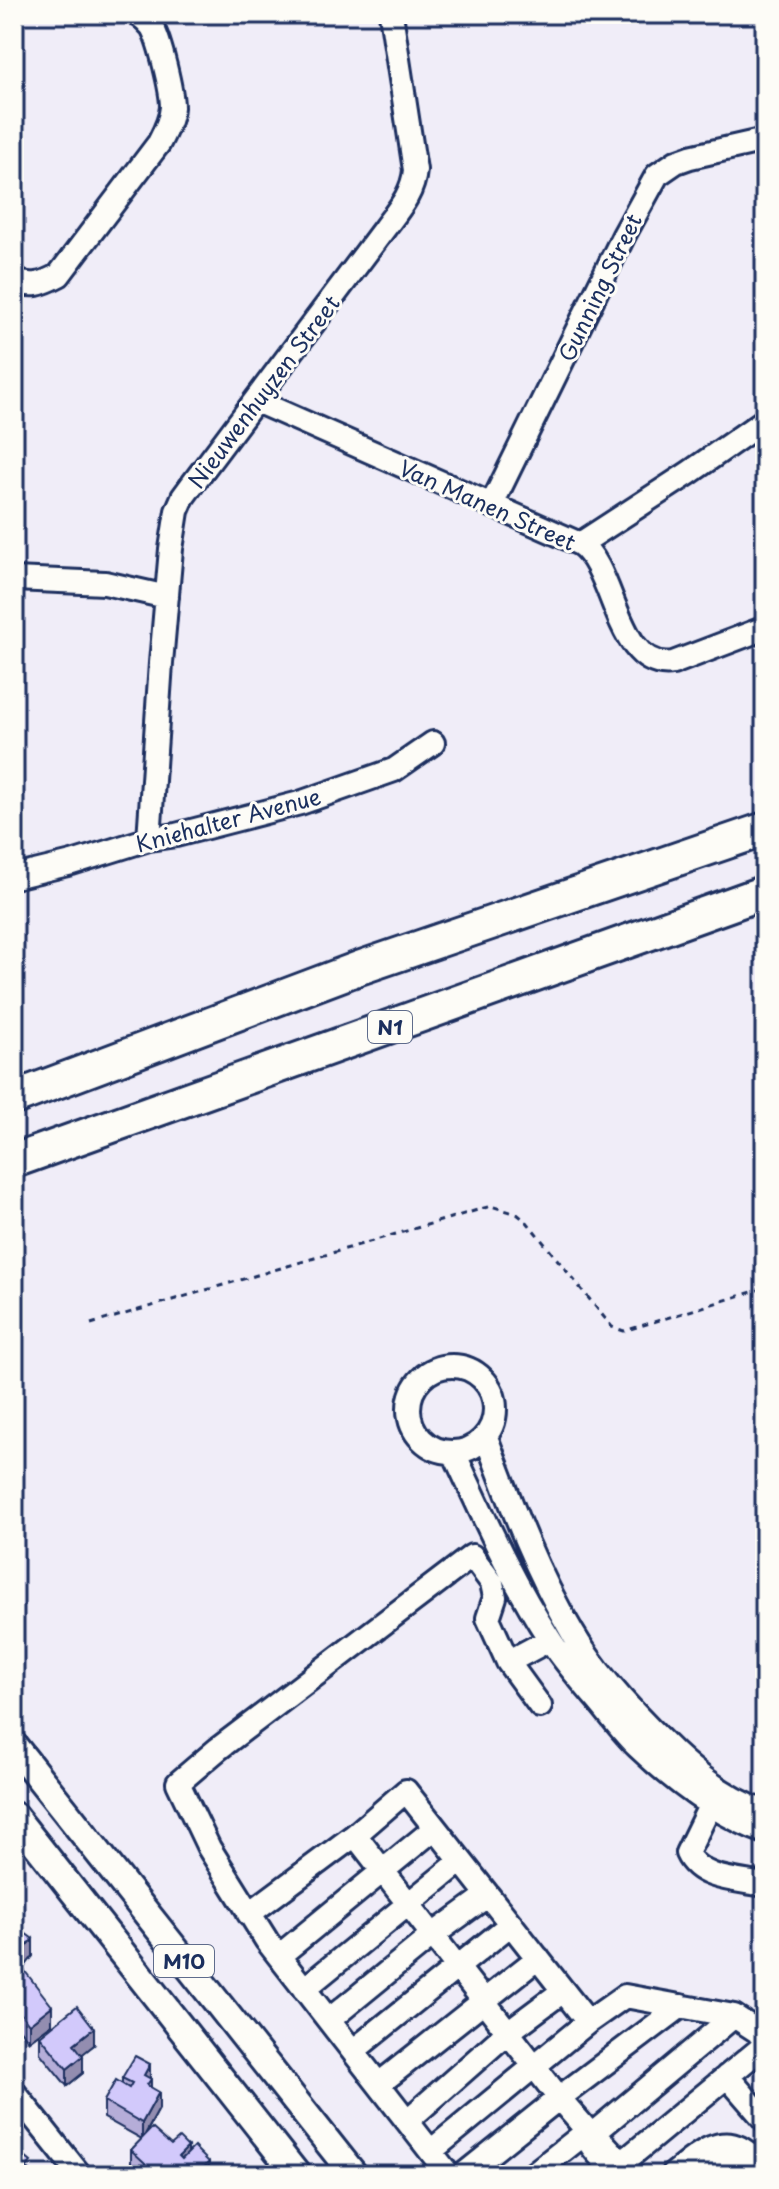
<svg xmlns="http://www.w3.org/2000/svg" width="779" height="2189" font-family="'Playpen Sans',sans-serif">
<style>
.lines{fill:none;stroke-linecap:round;stroke-linejoin:round}
.minor-casing{stroke:#1b2f5e;stroke-width:28}
.major-casing{stroke:#1b2f5e;stroke-width:32}
.highway-casing{stroke:#1b2f5e;stroke-width:38}
.path{stroke:#1b2f5e;stroke-width:3;stroke-dasharray:6 6;stroke-linecap:butt}
.minor{stroke:#fdfcf7;stroke-width:22}
.major{stroke:#fdfcf7;stroke-width:26}
.highway{stroke:#fdfcf7;stroke-width:32}
.wall{fill:#b5add8;stroke:#1b2f5e;stroke-width:2}
.shaded-wall{fill:#938db0;stroke:#1b2f5e;stroke-width:2}
.building{fill:#d2c9fb;stroke:#1b2f5e;stroke-width:2}
.labels{text-anchor:middle;dominant-baseline:central;stroke-width:6;stroke-linejoin:round;paint-order:stroke}
.shield{fill:#fdfcf7;stroke:#5f6c8c;stroke-width:2}
.shield-label{font-size:20px;font-weight:bold;fill:#1b2f5e}
.street-label{font-size:22px;fill:#1b2f5e;stroke:#fdfcf7}
</style>
<rect width="100%" height="100%" fill="#f0edf8"/>
<filter id="ink" filterUnits="userSpaceOnUse"><feTurbulence type="fractalNoise" baseFrequency=".0125" numOctaves="2"/><feDisplacementMap in="SourceGraphic" scale="16" xChannelSelector="R" yChannelSelector="G"/><feConvolveMatrix kernelMatrix="1 2 1 2 8 2 1 2 1" color-interpolation-filters="sRGB"/></filter>
<g filter="url(#ink)">
<g class="lines">
<g class="minor-casing">
<path id="minor" d="M14 280C32 288 42 284 59 275L159 143C165 131 171 120 172 107 172 91 160 41 152 27 148 22 144 18 138 14
M256 401 580 544C616 569 616 671 673 663L765 628
M492 504 624 235 657 175 676 162 690 157 765 140
M580 544 689 473 765 420
M14 579 105 583 167 597
M149 839 161 663 171 549 177 511 183 497 194 482 384 229C398 210 413 194 415 170L391 14
M14 877 72 863 149 839 176 835 300 803 394 770 433 743
M409 1409a43 43 0 1 1 86 0a43 43 0 1 1-86 0Z
M486 1437C511 1504 535 1570 572 1632 595 1672 632 1712 665 1744 692 1771 728 1800 765 1812
M454 1453C483 1515 511 1580 549 1638 562 1659 579 1678 594 1696 609 1713 622 1732 638 1747 675 1782 717 1815 765 1832
M540 1706 508 1662 549 1640
M710 1806 687 1853C699 1880 739 1880 765 1885
M355 1835 559 2098 585 2128
M249 1914 355 1835 406 1791 588 2022 625 1996 734 2016 757 2031 765 2041
M279 1956 435 1828
M304 1989 461 1861
M329 2020 433 1935 488 1895
M353 2051 511 1924
M727 2076 765 2120
M379 2084 538 1958
M14 2092 80 2175
M407 2121 508 2032 563 1991
M594 2133 734 2016
M431 2151 588 2022
M622 2163 765 2045
M703 2167 714 2160 727 2159 742 2171 744 2175
M449 2175 267 1941 209 1848 178 1783 218 1749 472 1556 492 1583 495 1597 488 1618 508 1662
M463 2175 559 2098 681 2006
M532 2175 584 2134
M617 2175C607 2162 585 2145 585 2128L594 2133 633 2175
M672 2175C691 2161 715 2135 740 2148 749 2152 757 2162 765 2168"/>
</g>
<g class="major-casing">
<path id="major" d="M14 1746 354 2175
M14 1816 297 2175"/>
</g>
<g class="highway-casing">
<path id="highway" d="M14 1098 359 968 765 829
M14 1161 765 892"/>
</g>
<path class="path" d="M91 1324 491 1206 517 1214 527 1222 612 1327 624 1331 765 1288"/>
<use href="#minor" class="minor"/>
<use href="#major" class="major"/>
<use href="#highway" class="highway"/>
</g>
<path class="wall" d="M14 1925 33 1956 23 1969 52 2024 29 2041 14 2022Z
M40 2036 94 2045 82 2054 83 2073 67 2086 40 2053Z
M122 2078H150L151 2088 159 2109 144 2137 171 2145 188 2153 209 2175H140L131 2167V2150L142 2139 104 2118V2101L122 2084Z"/>
<path class="shaded-wall" d="M33 1939V1956L23 1969V1951Z
M52 2006V2024L29 2041V2024Z
M94 2028V2045L74 2061V2044Z
M83 2056V2073L67 2086V2069Z
M150 2064V2080L151 2079V2096L144 2075Z
M159 2092V2109L142 2140V2123Z
M188 2147V2164L179 2156Z
M209 2162V2175H197Z"/>
<path class="building" d="M14 1925 33 1939 23 1951 14 1945Z
M17 1961 52 2006 29 2024 14 2005 22 1999 14 1989V1963Z
M77 2006 94 2028 74 2044 83 2056 67 2069 40 2036Z
M135 2056 150 2064 144 2075 151 2079 147 2085 159 2092 142 2123 104 2101 116 2080 129 2088 132 2083 122 2078Z
M152 2128 171 2145 179 2138 188 2147 179 2156 182 2159 194 2147 209 2162 197 2175H158L131 2150Z
M14 2148 31 2162 26 2168 35 2175H14Z"/>
</g>
<g class="labels">
<g class="shield">
<rect x="368" y="1011" width="44" height="32" rx="6"/>
<rect x="154" y="1945" width="60" height="32" rx="6"/>
</g>
<g class="shield-label">
<text x="390" y="1027">N1</text>
<text x="184" y="1961">M10</text>
</g>
<g class="street-label">
<text transform="translate(599 287) rotate(-64)">Gunning Street</text>
<text transform="translate(263 391) rotate(-53)">Nieuwenhuyzen Street</text>
<text transform="translate(488 504) rotate(24)">Van Manen Street</text>
<text transform="translate(228 819) rotate(-15)">Kniehalter Avenue</text>
</g>
</g>
<rect width="779" height="2189" fill="none" stroke="#fdfcf7" stroke-width="48"/>
<rect x="24" y="24" width="731" height="2141" fill="none" stroke="#1b2f5e" stroke-width="3" filter="url(#ink)"/>
</svg>
